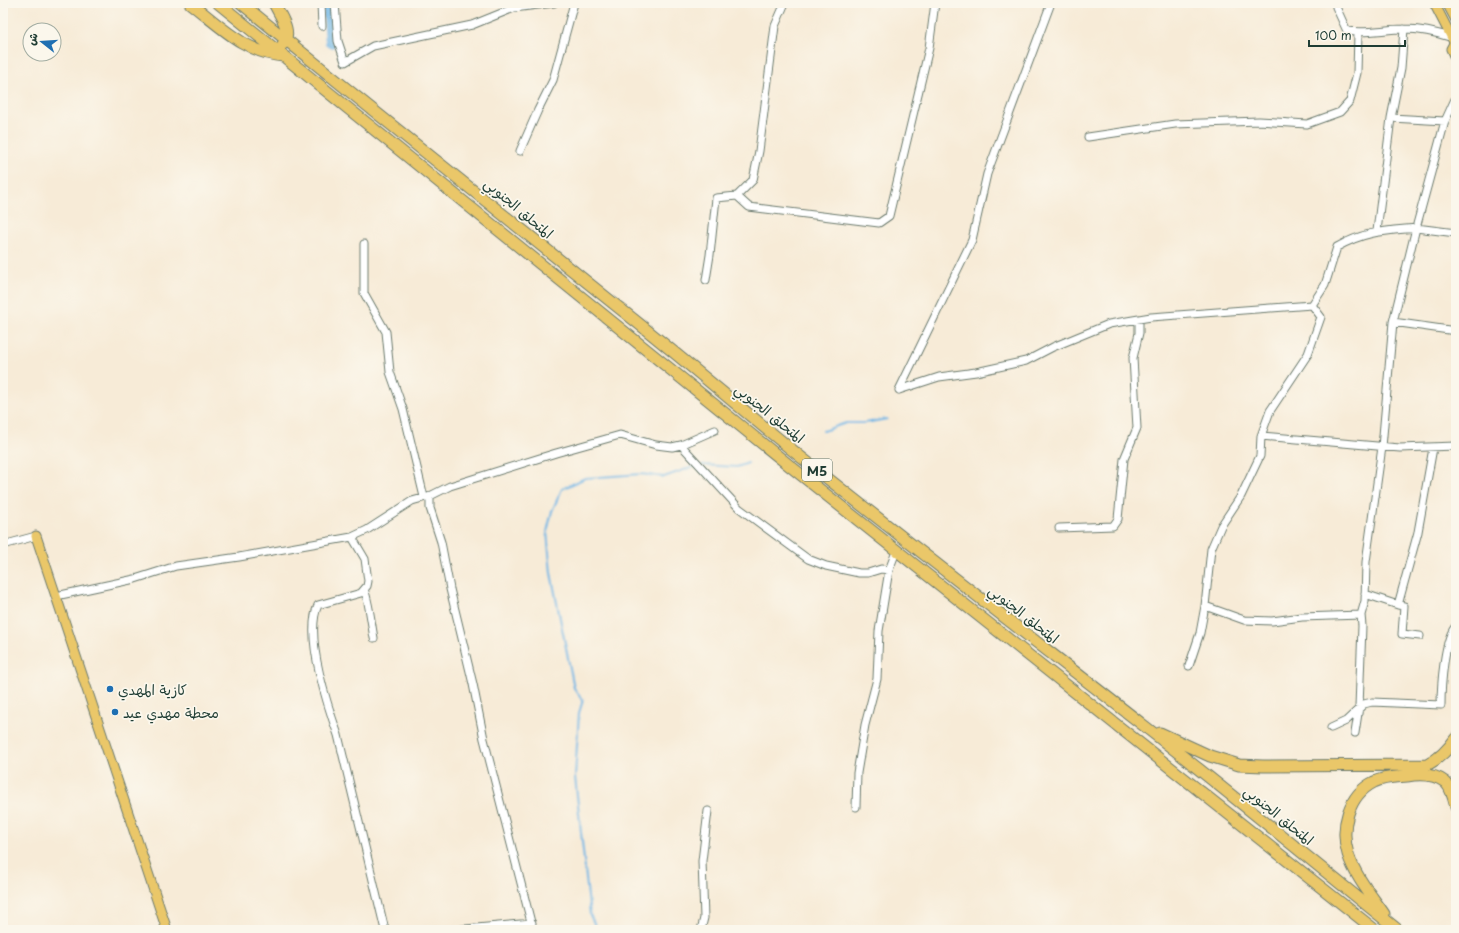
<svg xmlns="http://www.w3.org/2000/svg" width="1459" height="933" font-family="'Playpen Sans','Playpen Sans Arabic',sans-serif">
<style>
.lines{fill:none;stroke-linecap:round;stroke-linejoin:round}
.stream{stroke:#6fb6e6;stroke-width:2}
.river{stroke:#6fb6e6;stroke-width:12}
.minor-casing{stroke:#6b7a6d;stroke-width:9}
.major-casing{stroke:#6b7a6d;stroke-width:11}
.highway-casing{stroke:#6b7a6d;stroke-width:13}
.minor{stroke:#fff;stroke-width:7}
.major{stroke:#eac769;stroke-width:9}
.highway{stroke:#eac769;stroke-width:11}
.poi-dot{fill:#1f6fb2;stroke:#fbf7ec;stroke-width:1.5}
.labels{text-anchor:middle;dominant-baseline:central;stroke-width:3.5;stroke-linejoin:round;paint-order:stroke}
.shield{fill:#fbf7ec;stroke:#61756b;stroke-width:1}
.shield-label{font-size:13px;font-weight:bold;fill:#1f3d34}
.street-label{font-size:14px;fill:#1f3d34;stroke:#fbf7ec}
.poi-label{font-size:14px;fill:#1f3d34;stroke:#fbf7ec;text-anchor:start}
</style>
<rect width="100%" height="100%" fill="#fbf7ec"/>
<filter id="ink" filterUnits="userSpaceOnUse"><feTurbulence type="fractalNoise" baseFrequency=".025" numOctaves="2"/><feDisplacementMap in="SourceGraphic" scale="8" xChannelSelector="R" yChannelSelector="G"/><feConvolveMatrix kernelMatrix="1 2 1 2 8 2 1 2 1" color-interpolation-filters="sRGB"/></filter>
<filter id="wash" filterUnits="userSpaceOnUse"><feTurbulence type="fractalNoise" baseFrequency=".012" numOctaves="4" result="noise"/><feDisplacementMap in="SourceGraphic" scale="16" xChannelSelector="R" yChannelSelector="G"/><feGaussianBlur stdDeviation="0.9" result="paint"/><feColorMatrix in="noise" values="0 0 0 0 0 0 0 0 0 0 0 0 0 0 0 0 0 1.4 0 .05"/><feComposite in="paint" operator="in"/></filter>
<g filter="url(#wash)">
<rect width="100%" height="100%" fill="#f7ebd7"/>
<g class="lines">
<path class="stream" d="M823 431 846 423H865L887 419
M702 465 737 467 748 463
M595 930V925L590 915 575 777 579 713 583 700 574 688 551 573 547 532 552 511 562 489 585 478 641 474 664 477 698 465"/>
<path class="river" d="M328 3 331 42"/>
</g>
</g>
<g filter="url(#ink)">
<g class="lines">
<g class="minor-casing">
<path id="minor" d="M321 3 322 26
M335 3 338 41 345 62 373 46 472 25 514 8 554 3
M1336 3V7L1347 31C1366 34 1385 29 1404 29 1420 29 1438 33 1453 38
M1456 97 1445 121 1416 228 1456 233
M1391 118 1445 121
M1088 137 1175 124 1259 121 1307 124 1340 112 1350 101 1357 73 1358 33
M520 151 538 110 553 80 574 3
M737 196 749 207 879 223 889 216 929 48 935 3
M1377 231 1391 118 1401 68 1404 29
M364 244V293L386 332 390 372 403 409 424 497
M706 280 710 255 716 198 737 196 753 180 759 151 775 26 785 3
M1393 322 1456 331
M899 390 939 377 976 372 1026 361 1053 347 1109 324 1151 317 1312 305 1325 285 1337 247C1365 231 1385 231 1416 228L1393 322 1382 447 1366 562 1365 601 1361 615 1362 626 1359 707 1355 733
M899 390 972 240 987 174 1051 3
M1261 436 1400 448 1456 446
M681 445 739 508 808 559 826 566 859 573H868L881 569 889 570
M430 496V508L441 542 450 589 473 684 484 739 533 930
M1059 528 1113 526 1118 519 1124 459 1137 428 1133 358 1139 333V319
M352 537 365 559 368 581 367 586 361 593 318 605C304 636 327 704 338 735L385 930
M3 545 36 536
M364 590C368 595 372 628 374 638
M1365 594 1398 605 1418 532 1433 448
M56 596 135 579 176 566 239 557 352 537 367 530 412 501 430 496 450 486 556 453 620 435 656 445 672 447 681 445 715 430
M1398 605 1404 606 1402 634 1420 636
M1205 606 1244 620 1272 621 1302 617 1361 615
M1189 666 1200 633 1205 606 1211 549 1221 526 1241 496 1260 456 1261 436 1270 411 1308 354 1321 317 1312 305
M1331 728 1346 721 1364 704 1372 702 1441 705C1441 688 1444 637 1456 626
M856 807 857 773 865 725 877 679 879 631 889 570 897 549
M454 930 532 923
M701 930 704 918 702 861 708 811"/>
</g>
<g class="major-casing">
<path id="major" d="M1434 3 1454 42
M1447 3 1456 20
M1456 40 1451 49 1456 60
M36 536 167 930"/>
</g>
<g class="highway-casing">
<path id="highway" d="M190 3C219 25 245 53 283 56
M218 3 790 466 1375 930
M241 3C366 105 491 206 618 307 680 356 740 408 802 458 915 548 1029 636 1143 725 1229 792 1313 862 1398 930
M274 3C280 16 293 31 283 44
M1160 733 1210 756 1239 765 1263 766 1427 765C1440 758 1448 750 1456 738
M1384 914C1371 895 1355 876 1348 854 1340 828 1348 795 1374 782 1383 777 1396 777 1407 776 1419 774 1435 774 1445 782 1451 787 1454 799 1456 807"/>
</g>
<use href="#minor" class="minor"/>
<use href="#major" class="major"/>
<use href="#highway" class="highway"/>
</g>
</g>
<g class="poi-dot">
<circle cx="110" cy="689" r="4"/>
<circle cx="115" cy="712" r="4"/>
</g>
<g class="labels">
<rect class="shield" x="802" y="459" width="30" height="22" rx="3"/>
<g class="shield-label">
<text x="817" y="470">M5</text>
</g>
<g class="street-label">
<text transform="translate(519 208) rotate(40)">المتحلق الجنوبي</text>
<text transform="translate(770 413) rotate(39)">المتحلق الجنوبي</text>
<text transform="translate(1024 614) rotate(38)">المتحلق الجنوبي</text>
<text transform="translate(1279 815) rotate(39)">المتحلق الجنوبي</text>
</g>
<g class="poi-label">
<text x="118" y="689">كازية المهدي</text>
<text x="123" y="712">محطة مهدي عيد</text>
</g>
</g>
<rect width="1459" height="933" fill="none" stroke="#fbf7ec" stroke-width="16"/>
<g transform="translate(42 42) rotate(287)"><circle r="19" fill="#fbf7ec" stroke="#a3ada2"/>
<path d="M0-3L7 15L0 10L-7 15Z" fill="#1f6fb2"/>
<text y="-6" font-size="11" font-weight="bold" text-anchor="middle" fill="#1f3d34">ش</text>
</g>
<path d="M1309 40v6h96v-6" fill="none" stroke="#1f3d34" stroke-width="2"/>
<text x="1315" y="40" font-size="12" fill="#1f3d34" stroke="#fbf7ec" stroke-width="3" paint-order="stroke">100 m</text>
</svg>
